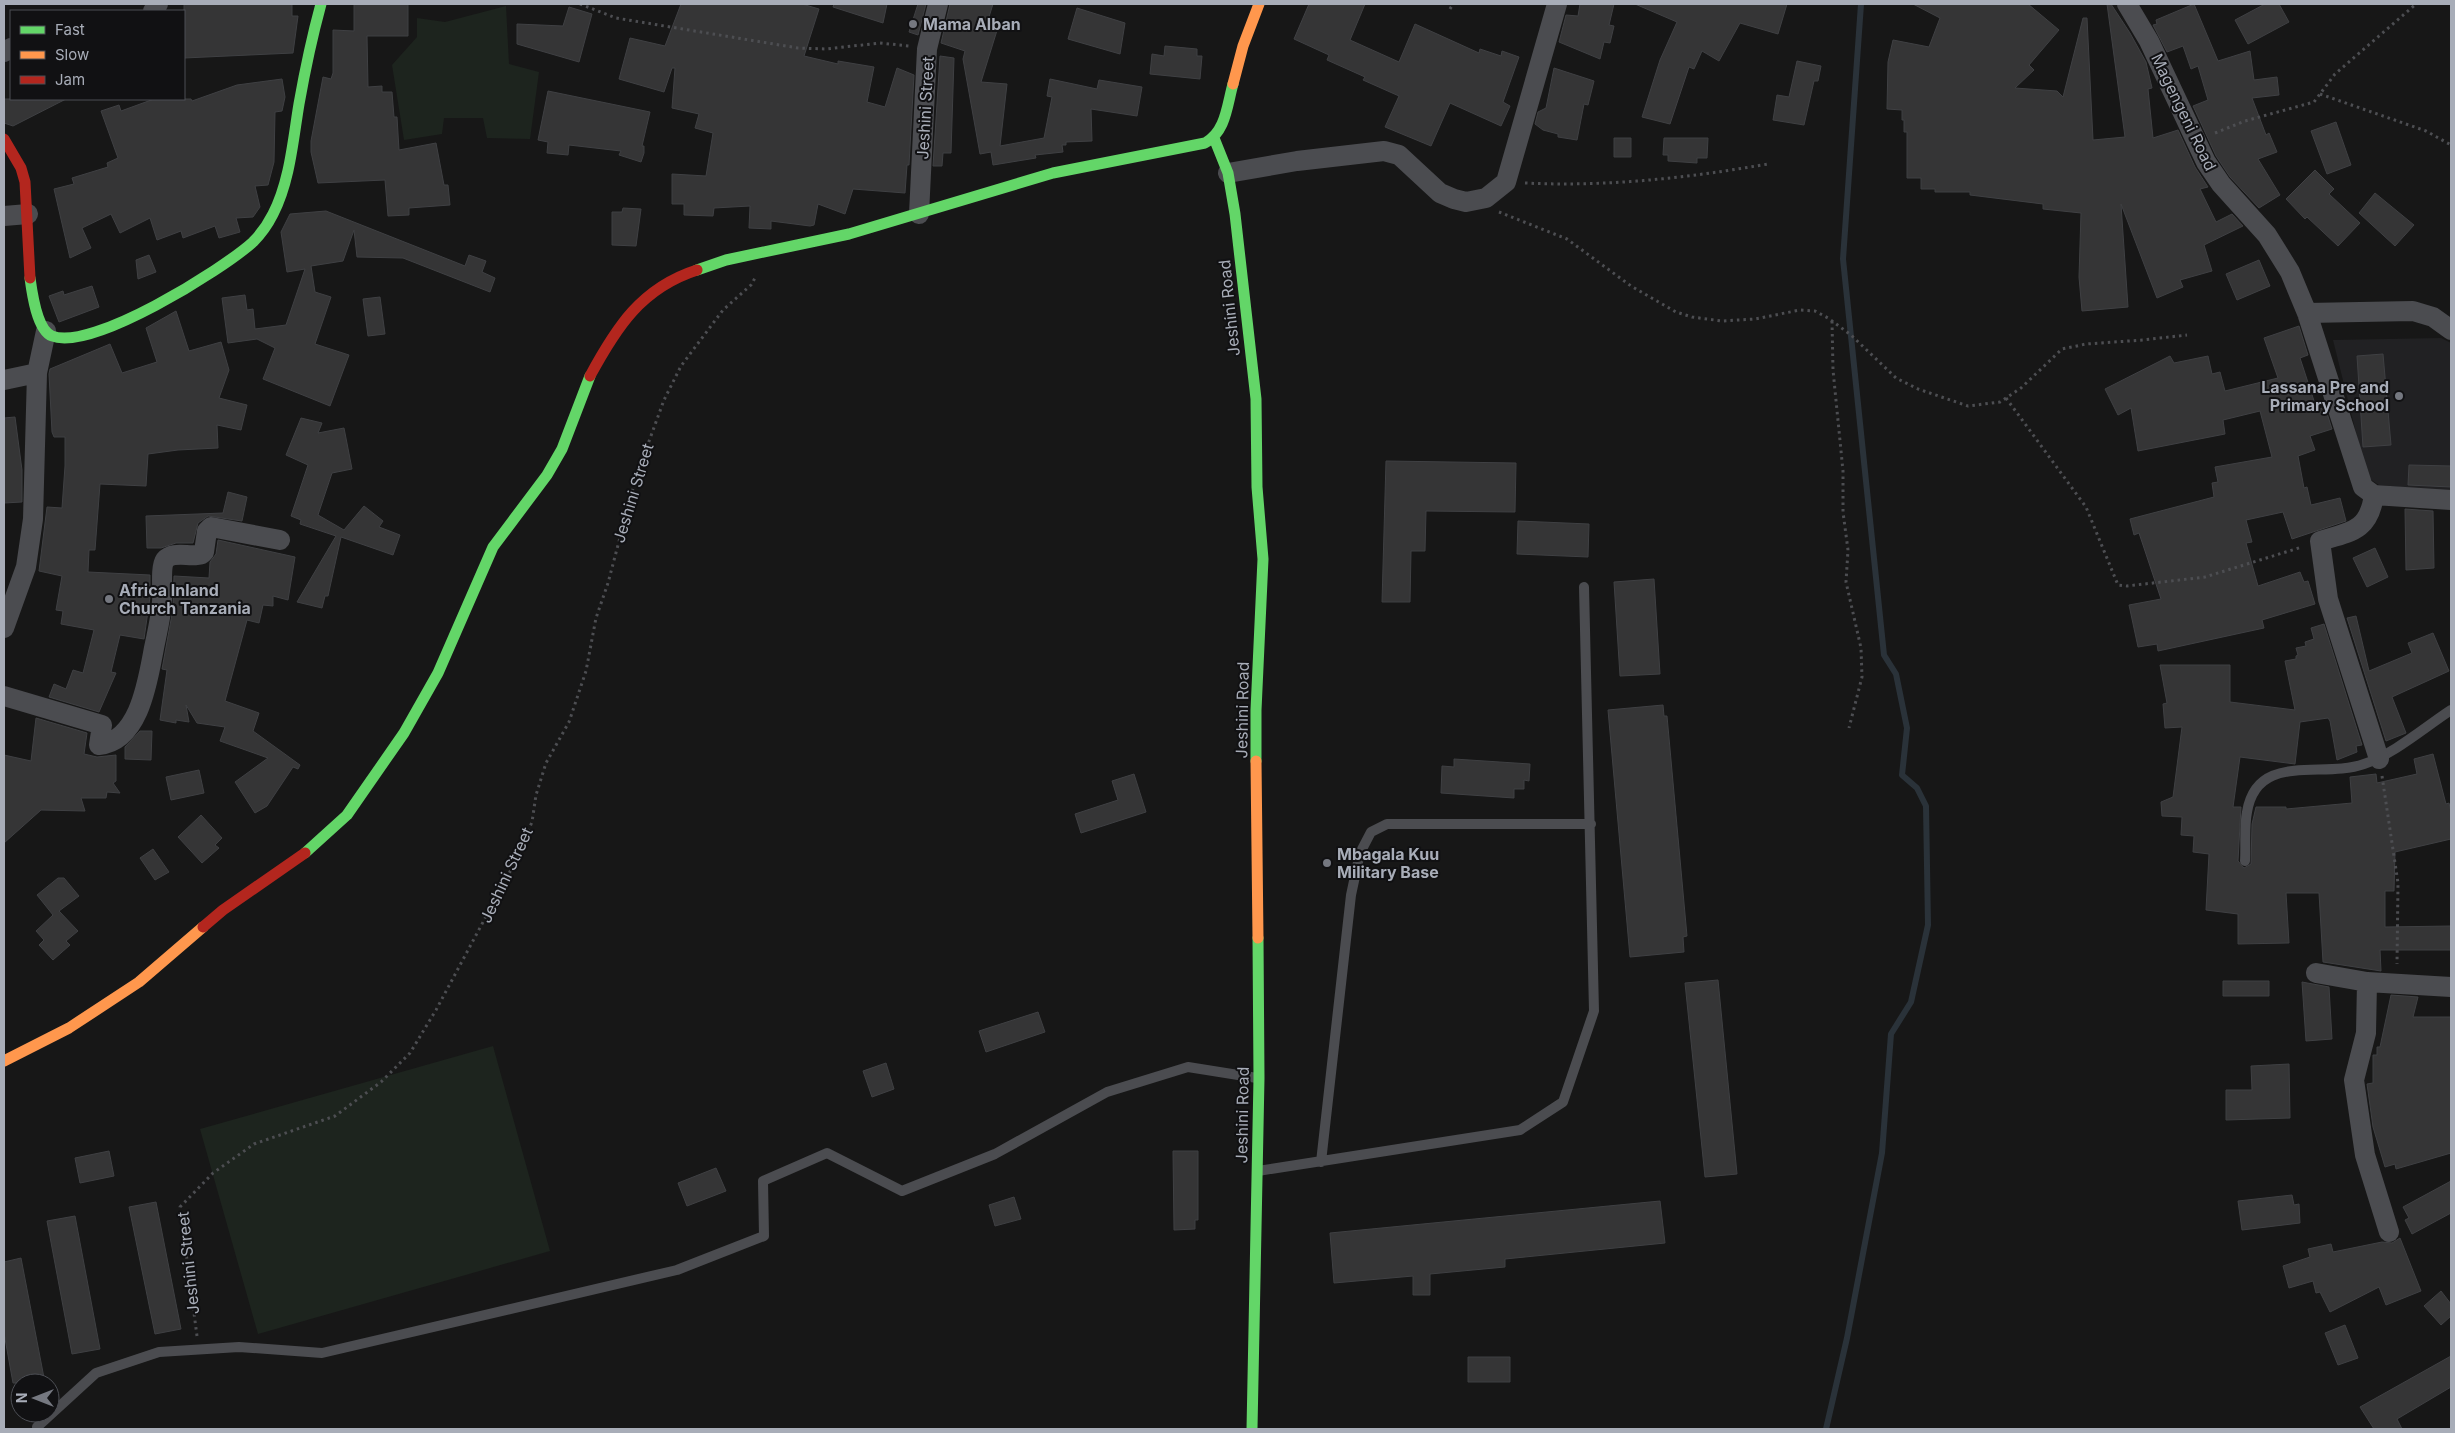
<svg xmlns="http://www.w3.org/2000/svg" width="2455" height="1433" font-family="Inter,sans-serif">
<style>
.built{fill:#212123}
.green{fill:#1d241e}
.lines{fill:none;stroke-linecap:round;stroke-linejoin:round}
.stream{stroke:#2a3239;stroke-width:6}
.building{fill:#353536;stroke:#3f4043}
.path{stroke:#4d4e52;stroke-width:3;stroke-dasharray:2.5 4;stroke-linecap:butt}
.lane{stroke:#4b4c50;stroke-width:10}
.street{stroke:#4b4c50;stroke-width:20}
.fast{stroke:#63d668;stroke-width:11}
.slow{stroke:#ff974d;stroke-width:11}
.jam{stroke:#b3261e;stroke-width:11}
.poi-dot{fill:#757880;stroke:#111113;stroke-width:2}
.labels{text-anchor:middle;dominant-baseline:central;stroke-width:4;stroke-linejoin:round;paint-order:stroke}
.poi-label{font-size:16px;font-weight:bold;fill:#a8adb8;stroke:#111113;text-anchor:start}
.street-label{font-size:16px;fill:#a8adb8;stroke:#111113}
</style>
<rect width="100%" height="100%" fill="#171717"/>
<path class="built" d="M2441 338 2451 343V492L2379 485 2367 477 2333 340Z"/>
<path class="green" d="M506 6 509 64 539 72 530 139 487 138 483 118H444L442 134 404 140 392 65 417 37V18L445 22Z
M493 1046 550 1251 258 1334 200 1129Z"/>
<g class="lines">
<path class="stream" d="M1826 1429 1847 1338 1882 1153 1891 1034 1911 1002 1928 925 1926 806 1917 788 1902 775 1907 728 1896 674 1884 655 1843 259 1861 4"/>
</g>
<path class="building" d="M184 4H292V16H298L293 53 184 58Z
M354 4H408V36H367L368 87 382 86V92H392L394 117H397L399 150 436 143 444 185H448L450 205 409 208V215L388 216 385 180 318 183 311 152V141L323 77 331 79 333 73V30L354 31Z
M681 4H802L819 9 804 56 838 64V61L874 67 867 102 885 107 897 68 914 75 909 165H907L905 193 853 189 845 214 818 204 814 225 810 226 771 221V229L749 228 750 206 714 208 713 216 684 215V204H672V174L706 176 713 133 695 128 699 114 672 108 675 68H672L664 92 619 79 630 38 665 46Z
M834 4H887L883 23 833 7Z
M918 4H926L918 35 909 32Z
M950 4H993L988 20 999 24 981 82 1007 84 1000 146 1044 138 1052 97 1047 96 1050 79 1097 89 1099 80 1142 87 1137 116 1091 109 1092 141 1066 142V145H1062L1063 152 1035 155 1036 158 993 165 991 152 980 154 963 59 965 51 941 43Z
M1309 4H1365L1350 40 1399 62 1415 24 1479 53 1480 49 1501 56 1502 51 1519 57 1503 102 1510 106 1501 126 1450 103 1431 146 1385 127 1399 96 1363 80 1365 77 1327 60 1329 55 1294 39Z
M1580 4H1614L1609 25 1614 26 1610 43 1604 42 1600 59 1559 42 1566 15 1578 16Z
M1635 4H1787L1778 34 1740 23 1719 61 1702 51 1694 69 1689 67 1670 124 1642 117 1660 60 1677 22Z
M1913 4H2028L2059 30 2029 65 2034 70 2015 88 2057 91 2063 97 2083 18H2087L2093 140 2125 137 2107 4H2111L2130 33 2146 62 2152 88 2148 89 2153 138 2178 130 2195 167 2208 187 2200 189 2216 222 2232 214 2243 226 2204 245 2212 271 2180 280 2183 287 2157 298 2121 204 2128 307 2082 311 2079 277 2081 213 2043 209V204L1970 195V192H1935V189H1921V178H1907V132H1904V120H1902V110L1887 109 1888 62 1893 40 1929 47 1940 18Z
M2194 4 2218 61 2250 51 2254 80 2277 77 2279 95 2252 98 2266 135 2269 133 2277 152 2258 159 2280 195 2259 208 2230 177 2216 156 2193 106 2208 100 2198 66 2191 69 2183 46 2167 52 2153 25 2157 24 2156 20Z
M2265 4H2279L2289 22 2248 44 2235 20Z
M569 7 592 14 579 62 517 44V24L563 26Z
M1077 8 1125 23 1120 54 1068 39Z
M1165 46 1197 49V56H1202L1200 79 1150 74 1152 54 1164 56Z
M940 56 954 58 951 153H943L942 166H933Z
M1797 61 1821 66 1818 81H1814L1804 125 1773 120 1777 95 1789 97Z
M1554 68 1594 81 1588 105 1584 104 1577 140 1558 137V134L1543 130 1535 124 1538 112 1546 108Z
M282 79 285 97 282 111 275 112 274 162 268 185 255 186 260 207 253 217 236 218 240 232 219 238 215 226 183 238 181 231 157 240 150 218 120 233 111 214 82 228 91 248 70 258 54 189 74 184 72 178 108 167 107 163 118 158 101 111 119 105 121 111 154 99H191L192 101 237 85Z
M548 91 650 112 642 146H644V153L641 162 619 155 621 151 569 145 568 155 547 153 548 142 538 140Z
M4 99H66L13 126 4 123Z
M2336 122 2351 165 2327 174 2311 131Z
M1614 138H1631V157H1614Z
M1664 138H1708L1707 158H1697V163L1668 161V155H1663Z
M2315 170 2334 189 2329 194 2360 223 2338 246 2307 217 2305 219 2286 199Z
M2375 193 2414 225 2395 246 2359 213Z
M623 208 641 209 636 246 612 245V212H622Z
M326 211 465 266 469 255 486 261 482 272 495 278 490 292 403 258 357 257 354 230 343 261 311 266 315 292 331 297 315 344 349 355 330 406 263 379 275 348 257 339 228 343 222 298 245 295 247 310 253 309 255 329 286 325 305 269 287 272 281 232 290 214Z
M149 255 156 272 138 279 136 260Z
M2259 260 2270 286 2237 300 2226 274Z
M92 286 99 307 59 322 49 296 63 291 64 295Z
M380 297 385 334 368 336 363 299Z
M176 311 189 351 221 342 229 370 219 398 247 405 241 430 217 425 218 448 178 450 148 454 146 486 100 484 95 550H89L88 572 150 575V597L144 639 120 635 111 672 116 673 99 712 49 697 54 684 66 689 73 670 83 673 94 630 61 624 63 611 56 610 62 576 39 571 47 507 62 508 65 466V437H54L52 432 49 374 50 369 110 344 122 373 157 362 146 328Z
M2299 326 2308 355 2300 358 2317 410 2325 407 2332 429 2310 436 2315 450 2298 456 2304 488 2307 487 2311 505 2340 498 2346 521 2292 539 2283 512 2246 520 2252 542 2246 543 2258 586 2300 572 2304 582 2308 581 2315 604 2262 620 2264 628 2158 651 2157 644 2138 647 2129 605 2161 599 2139 533 2134 535 2130 519 2214 497 2212 483 2218 482 2215 467 2272 457 2260 411 2223 420 2225 434 2138 451 2131 408 2118 415 2105 389 2170 356 2174 363 2208 356 2212 374 2220 372 2225 391 2278 378 2264 338Z
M2383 354 2391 445 2363 447 2357 356Z
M15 417 22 470V502L4 503V418Z
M301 418 322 423 318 433 344 428 352 469 332 473 318 515 344 530 364 506 383 521 379 527 400 535 393 555 341 537 328 596H325L322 608 297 602 336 536 300 524 301 520 291 516 308 465 286 455Z
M1386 461 1516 463 1515 512 1426 511 1425 551H1411L1410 602H1382Z
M2409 465 2451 466V487L2408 485Z
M228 492 247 497 242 521 208 516 198 523 193 543H176L161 548H147L146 516 223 513Z
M2405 509 2433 511 2434 568 2406 570Z
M1518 521 1589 524 1588 557 1517 554Z
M218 540 295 557 288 600 273 596V606L263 605 259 623 247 620 225 701 259 713 253 731 300 765 298 769 293 767 267 806 255 813 235 782 268 758 220 741 225 727 197 723 186 705 189 722 176 720V723L160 720 167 670 162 669 173 609 174 576 209 578 210 562 216 554Z
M2375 548 2388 577 2367 587 2353 558Z
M1654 579 1660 674 1620 676 1614 582Z
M2356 616 2369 671 2412 653 2408 643 2433 633 2449 671 2392 697 2406 733 2386 741 2347 618Z
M2324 624 2362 745 2356 746 2357 752 2337 760 2330 721 2328 718 2300 722 2295 764 2240 757 2233 807H2241L2238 861 2244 868 2251 864 2252 824 2256 807H2286V809L2352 803 2350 777 2376 774 2377 783 2417 774 2414 759 2433 754 2446 804 2449 803 2451 812V839L2395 852 2394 891H2385V927L2451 926V950H2380L2381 971 2323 962 2319 893H2286L2289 943 2238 944V914L2206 910 2209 854 2193 852 2194 836 2181 835 2182 817 2162 816 2161 802 2173 797 2182 727 2165 728 2163 704 2167 703 2160 665H2230V702L2295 710 2285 661 2296 659V656L2298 655 2296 648 2306 646 2305 642 2314 639 2311 628Z
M1663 705 1664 716H1667L1687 936 1683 937 1684 952 1630 957 1608 710Z
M36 718 87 733 84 754 97 757 116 755V781L113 783 120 793 107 792 106 798H81L85 811 41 810 4 843V755L31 761Z
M140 731H152L151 760 125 759V747Z
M1454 759 1530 764 1529 781 1524 780V789H1514V798L1441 793 1442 766 1454 767Z
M199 770 204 793 171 800 166 777Z
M1134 774 1146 812 1081 833 1075 814 1118 800 1112 781Z
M201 815 222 838 215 845 219 848 202 863 178 837Z
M153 849 169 872 155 880 140 858Z
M58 878H64L79 896 59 911 78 931 66 941 70 945 53 960 39 945 44 940 36 931 53 915 37 895Z
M1718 980 1737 1174 1705 1177 1685 983Z
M2223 981H2269V996H2223Z
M2302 982 2329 987 2332 1039 2306 1041Z
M2391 995 2418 997 2413 1017H2451V1153L2396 1169 2395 1164 2385 1167 2373 1127 2367 1084 2373 1083V1055H2377V1047H2380Z
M1038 1012 1045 1032 986 1052 979 1031Z
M886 1063 894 1089 872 1097 863 1071Z
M2289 1064 2290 1118 2226 1120V1090H2252L2251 1066Z
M109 1151 114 1176 80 1183 75 1158Z
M1173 1151H1198V1220H1195V1229L1174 1230Z
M716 1168 726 1191 687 1206 678 1183Z
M2451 1181V1213L2412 1234 2405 1220 2409 1218 2403 1207Z
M2292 1195 2294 1205 2299 1204 2300 1223 2242 1230 2238 1201Z
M1014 1197 1021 1219 995 1226 989 1205Z
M1660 1201 1665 1243 1505 1259V1267L1430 1274V1295H1413V1276L1334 1283 1330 1233Z
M156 1202 181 1329 155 1334 129 1207Z
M75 1216 100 1349 72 1354 47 1221Z
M2400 1238 2421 1291 2386 1305 2379 1287 2330 1312 2320 1292 2316 1293 2313 1281 2289 1288 2283 1266 2310 1257 2308 1249 2331 1244 2333 1252 2382 1242 2392 1243Z
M21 1258 45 1383H13L4 1333V1262Z
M2441 1291 2451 1304V1316L2441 1325 2424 1306Z
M2345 1325 2358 1358 2338 1365 2325 1333Z
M2451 1356V1387L2397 1419 2402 1429H2374L2360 1407Z
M1468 1357H1510V1382H1468Z"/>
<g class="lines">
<path class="path" d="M580 4 616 18 798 48 826 49 880 43 909 46
M1450 9 1453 4
M2320 94 2426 131 2451 145
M2215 133 2245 121 2314 102 2335 74 2416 4
M1525 183C1607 187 1687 178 1768 164
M1499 212 1567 239 1631 286 1676 312 1692 317 1722 321 1755 319 1800 310 1815 311 1828 318 1851 335 1896 378 1918 389 1968 406 2000 402 2021 388 2062 349 2086 344 2143 340 2187 335
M1832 321 1833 370 1843 471V512L1848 550 1846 582 1861 648 1862 677 1849 728
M2006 398 2086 507 2118 585 2127 586 2205 577 2302 547
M2382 776 2398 883 2397 964
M197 1336 180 1207 213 1173 254 1144 335 1116 381 1082 410 1053 436 1010 513 866 532 822 536 795 546 763 569 722 586 671 596 618 608 583 636 477 664 400 681 366 723 310 751 285 755 278"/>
<path class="lane" d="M2245 861C2246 845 2244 827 2247 812 2257 751 2322 779 2364 764 2394 754 2425 727 2451 710
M1321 1162 1351 895 1360 853 1371 832 1387 824H1591
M1258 1171 1520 1130 1563 1102 1594 1011 1584 587
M37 1427 96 1373 159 1352 239 1347 322 1353 677 1270 764 1236 763 1181 827 1153 902 1191 995 1154 1107 1092 1188 1067 1257 1078"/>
<path class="street" d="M2127 4 2149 41 2206 162 2221 184 2267 235 2290 272 2307 313 2363 487 2374 495 2451 500
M153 11 158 4
M4 52 11 48
M1228 173 1297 161 1384 151 1399 155 1440 193 1454 199 1466 202 1486 198 1506 182 1557 4
M919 214 927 49 938 4
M4 216 28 214
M2307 313 2413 311 2433 317 2451 330
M4 380 37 373
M2374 495C2369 531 2351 532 2320 541L2328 599 2379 759
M4 628 26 567 33 519 37 373 46 331
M4 696 102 725 99 745C140 741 148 679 154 648 157 633 161 617 162 602 163 592 160 567 165 560 173 550 191 558 202 554L204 552 207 531 211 527 280 540
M2316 973 2367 982 2451 987
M2367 982 2366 1033 2354 1080 2365 1155 2389 1232"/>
<path class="fast" d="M1214 138 1228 173 1235 214 1256 399 1257 487 1263 559 1256 710V761
M697 270 726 260 849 234 1053 173 1205 143C1226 132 1227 105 1233 84
M30 278C32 293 37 330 52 336 91 352 222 270 253 242 261 234 268 224 273 214 290 181 293 140 299 104 305 70 312 37 321 4
M305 853 347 815 404 733 438 673 493 547 547 475 562 449 590 376
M1252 1429 1259 1078 1258 938"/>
<path class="slow" d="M1233 84 1243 46 1259 4
M1256 761 1258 938
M4 1061 69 1028 139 982 203 927"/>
<path class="jam" d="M4 139 21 168 25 182 30 278
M590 376C616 328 641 288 697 270
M203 927 223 910 305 853"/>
</g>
<g class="poi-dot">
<circle cx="913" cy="24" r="5"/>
<circle cx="2399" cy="396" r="5"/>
<circle cx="109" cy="599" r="5"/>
<circle cx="1327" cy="863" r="5"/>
</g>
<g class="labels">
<g class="poi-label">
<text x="923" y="24">Mama Alban</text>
<text x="2389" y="387" text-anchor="end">Lassana Pre and<tspan x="2389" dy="18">Primary School</tspan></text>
<text x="119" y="590">Africa Inland<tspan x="119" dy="18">Church Tanzania</tspan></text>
<text x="1337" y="854">Mbagala Kuu<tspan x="1337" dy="18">Military Base</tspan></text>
</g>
<g class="street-label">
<text transform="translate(925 108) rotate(-87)">Jeshini Street</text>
<text transform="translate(2184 112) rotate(64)">Magengeni Road</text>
<text transform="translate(1229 308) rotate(-96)">Jeshini Road</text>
<text transform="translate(633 493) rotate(-73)">Jeshini Street</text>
<text transform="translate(1242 710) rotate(-89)">Jeshini Road</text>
<text transform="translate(506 875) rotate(-65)">Jeshini Street</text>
<text transform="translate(1242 1115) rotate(-89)">Jeshini Road</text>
<text transform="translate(188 1263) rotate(-96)">Jeshini Street</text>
</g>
</g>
<rect width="2455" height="1433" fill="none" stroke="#a8adb8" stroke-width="10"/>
<rect x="10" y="10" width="175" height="90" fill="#111113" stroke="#4d4f55"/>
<rect x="20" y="26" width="25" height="8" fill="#63d668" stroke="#4d4f55"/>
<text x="55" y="35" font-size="15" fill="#a8adb8">Fast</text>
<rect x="20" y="51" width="25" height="8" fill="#ff974d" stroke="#4d4f55"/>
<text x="55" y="60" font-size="15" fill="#a8adb8">Slow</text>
<rect x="20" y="76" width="25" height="8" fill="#b3261e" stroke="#4d4f55"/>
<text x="55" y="85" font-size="15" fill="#a8adb8">Jam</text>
<g transform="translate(35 1398) rotate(270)"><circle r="24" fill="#111113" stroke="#4d4f55"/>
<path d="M0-4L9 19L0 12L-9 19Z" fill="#757880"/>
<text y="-8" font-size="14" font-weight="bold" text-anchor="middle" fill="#a8adb8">N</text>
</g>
</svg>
